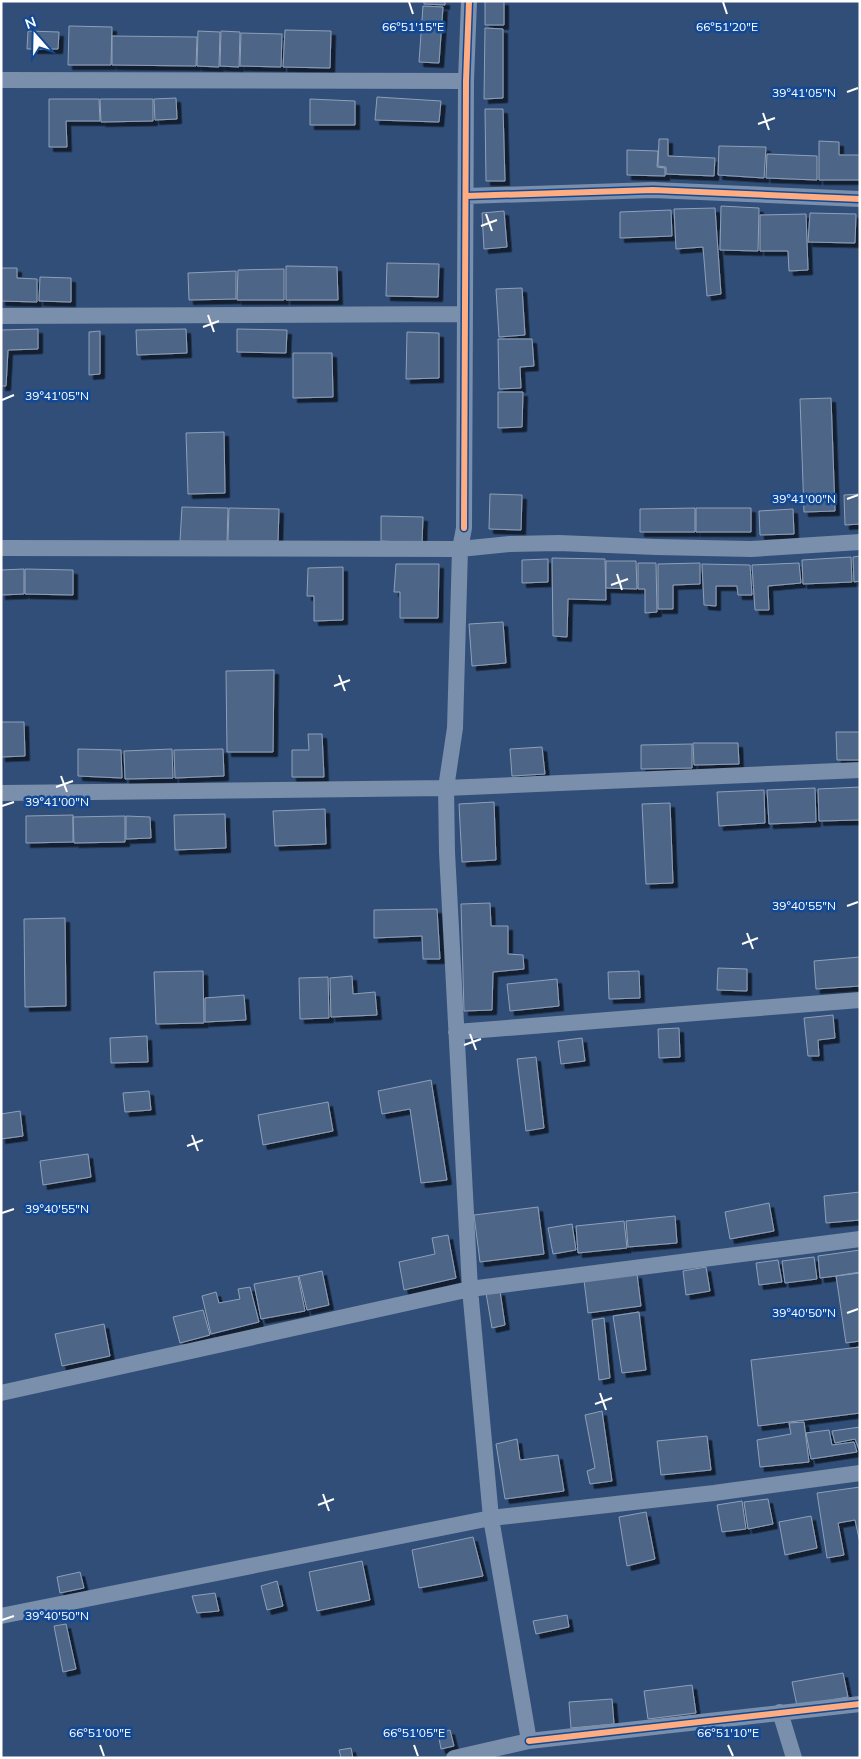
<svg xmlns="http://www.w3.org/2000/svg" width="861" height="1759" font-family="Mulish,sans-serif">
<defs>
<filter id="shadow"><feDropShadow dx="4.5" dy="4.5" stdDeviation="0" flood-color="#0009"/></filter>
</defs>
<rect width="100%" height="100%" fill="#304e78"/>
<path fill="#4d6587" stroke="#8e9fb8" filter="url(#shadow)" d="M424,1h21v4l-21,-1z
M485,1h19v24h-19z
M423,6l20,1 -4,56 -20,-1z
M69,26l43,1 -1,38h-43z
M485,28l18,1v69l-19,1z
M285,30l46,1 -1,37 -47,-1z
M28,31l31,1 -1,17h-31z
M198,31l22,1 -1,35 -22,-1z
M221,31l19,1 -1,35 -19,-1z
M241,33l41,1 -1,33 -41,-1z
M112,36l85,1 -1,29 -84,-1z
M377,97l64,4 -2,21 -64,-2z
M176,98l1,21 -22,1 -1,-21z
M49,99h50l1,22h-34l1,26h-18z
M100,99h53v22l-52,1z
M310,99l45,2v24h-45z
M485,109h18l2,72h-19z
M659,139h9v17l47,2 -1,18 -48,-2v-7l-8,-1z
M819,141l20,1v13h21v25h-41z
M719,146l47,1 -2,31 -46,-3z
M627,150l31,1 -1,16 8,1v8l-38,-1z
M767,154l50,2v24l-51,-2z
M721,206l38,2 -1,43 -38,-1z
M715,208l6,86 -14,2 -4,-49 -27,2 -2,-40z
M671,210l1,26 -52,2v-26z
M504,211l3,36 -23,2 -2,-36z
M810,213l46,1 -1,29 -47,-1z
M806,214l2,56 -19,1 -1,-20h-28v-36z
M387,263l52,1 -1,33 -52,-1z
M286,266l51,1 1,33h-52z
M1,268h16v10l20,1v23l-36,-1z
M284,269v31h-47l1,-30z
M236,271v28l-47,1 -1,-27z
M40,277l31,1v24l-32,-1z
M522,288l3,47 -26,2 -3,-48z
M38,329v20l-30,1 -2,36h-5v-56z
M186,329l1,24 -50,2 -1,-25z
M237,329l50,1 -1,23 -49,-1z
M100,331v43l-11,1v-43z
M407,332l32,1v45l-33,1z
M498,339h34l2,27 -14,1 1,21 -22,1z
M293,353h39l1,44 -40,1z
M498,392h25l-1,35 -24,1z
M831,398l4,113 -31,1 -4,-113z
M224,432l1,61 -37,1 -2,-61z
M490,494l32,1 -1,35 -32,-1z
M860,494v30l-15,1 -1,-30z
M182,507l46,1 -1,34 -47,-1z
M229,508l50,1 -1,32h-50z
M695,508v24h-55v-23z
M696,508h55v24h-55z
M793,509l1,25 -34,1 -1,-24z
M381,516l42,1 -1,26 -41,-2z
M860,556v25l-6,1 -1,-25z
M851,557l1,25 -49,2 -1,-24z
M552,558l53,1 1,41 -38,-1 -1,38 -14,-1z
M548,559v23l-26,1v-23z
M606,561h30l1,28 -31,-1z
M638,563h18l1,49 -12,1v-24h-7z
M700,563v21l-27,1v24h-15v-45z
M799,563l2,20 -33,3 1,24h-14l-3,-45z
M396,564h43l-1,54h-38v-26h-6z
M702,564l48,1 2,30h-14l-1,-9h-21v20l-12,-1z
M343,567v53l-29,1v-25h-7l1,-28z
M24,569v25l-23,1v-25z
M25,569l48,1v25l-48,-1z
M503,622l3,41 -34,3 -3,-42z
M274,670l-1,82h-46l-1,-81z
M1,722h23l1,34 -24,1z
M836,732h24v28h-23z
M308,734h14l2,43h-32v-27h17z
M693,743h45l1,21 -45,1z
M692,744v24l-51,1v-24z
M542,747l3,27 -33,2 -2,-27z
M78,749l43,1 1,28 -44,-2z
M172,749l1,29 -48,1 -1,-28z
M223,749l1,27 -49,2 -1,-28z
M860,787v33l-41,1 -1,-32z
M815,788l1,34 -47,2 -2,-34z
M764,790l1,33 -46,3 -2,-34z
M494,802l2,58 -34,2 -3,-58z
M670,803l3,80 -27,1 -4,-80z
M325,809l1,35 -51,2 -2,-35z
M225,814l1,34 -51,2 -1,-35z
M73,815v27l-47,1v-27z
M125,816v26l-51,1 -1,-26z
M126,816l24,1 1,21 -25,1z
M490,903l1,23h17v28l15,1 1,14 -31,3 -1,38 -28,1 -3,-107z
M437,909l3,50h-17l-1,-23 -48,2v-28z
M65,918l1,88 -41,1 -1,-88z
M860,957v29l-44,3 -2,-28z
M718,968l29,1v22l-30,-1z
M203,971l1,52 -48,1 -2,-52z
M639,971l1,27 -31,1 -1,-27z
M352,976l1,18 22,-2 2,23 -46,2 -1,-39z
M328,977l1,41 -29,1 -1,-41z
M557,979l2,27 -49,5 -3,-27z
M244,995l2,25 -41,2v-24z
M833,1015l2,23 -17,2 1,16h-11l-4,-38z
M679,1028l1,29 -21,1 -1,-29z
M147,1036l1,26 -37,1 -1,-25z
M582,1038l3,23 -24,3 -3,-23z
M536,1057l8,71 -18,3 -9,-72z
M431,1080l16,100 -26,3 -11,-74 -28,5 -4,-23z
M149,1091l2,19 -26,2 -2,-19z
M328,1102l5,29 -70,14 -5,-30z
M20,1111l3,25 -22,3v-25z
M88,1154l3,23 -48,8 -3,-24z
M860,1192v28l-34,3 -2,-27z
M769,1203l5,28 -44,8 -5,-27z
M538,1207l6,47 -64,8 -6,-47z
M675,1216l2,27 -49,4 -2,-26z
M624,1221l3,27 -49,5 -2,-27z
M572,1224l4,26 -23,4 -5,-26z
M448,1235l8,43 -52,12 -5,-28 36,-8 -3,-16z
M860,1250v23l-40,5 -2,-22z
M814,1257l3,22 -32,4 -3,-22z
M778,1260l4,22 -23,3 -3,-22z
M706,1267l4,24 -24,4 -3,-24z
M322,1271l7,34 -22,5 -8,-34z
M860,1272v69l-14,2 -10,-67z
M637,1274l4,32 -53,7 -4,-33z
M298,1276l7,35 -44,8 -7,-35z
M250,1287l9,35 -48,12 -9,-38 14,-4 3,11 21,-4 -2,-10z
M500,1291l5,34 -13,3 -6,-35z
M203,1310l7,25 -30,8 -7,-26z
M639,1312l7,58 -24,3 -9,-57z
M604,1318l6,60 -11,2 -7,-60z
M104,1324l6,32 -48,10 -7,-32z
M860,1347v66l-102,13 -7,-66z
M602,1411l10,70 -22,3 -3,-13 8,-3 -10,-53z
M804,1422l5,40 -49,5 -3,-27 34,-6 -2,-11z
M860,1427v25l-5,-13 -20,4 -3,-12z
M829,1430l3,15 22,-3 3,10 -46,7 -5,-26z
M707,1436l4,34 -50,5 -4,-34z
M517,1439l3,21 38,-5 6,36 -59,8 -9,-55z
M860,1487v56l-5,-23 -17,3 6,32 -17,3 -10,-65z
M768,1499l5,25 -25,5 -4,-27z
M742,1501l4,28 -24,3 -5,-27z
M646,1512l9,47 -28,7 -8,-49z
M811,1516l6,32 -32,7 -6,-33z
M473,1537l10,39 -64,12 -7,-38z
M362,1561l8,39 -53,11 -8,-39z
M80,1572l4,16 -24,5 -3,-16z
M277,1581l6,25 -16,4 -6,-24z
M215,1593l4,18 -22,2 -5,-17z
M567,1615l2,12 -33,7 -3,-13z
M66,1624l10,45 -13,3 -9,-46z
M843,1673l5,24 -51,9 -5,-24z
M692,1685l4,28 -48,6 -4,-28z
M612,1699l2,25 -43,4 -2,-26z
M450,1730l4,16 -13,3 -3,-16z
M351,1748l2,10h-12l-2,-8z"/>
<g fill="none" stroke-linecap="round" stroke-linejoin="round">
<path stroke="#798fab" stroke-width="16" d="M469,1l-3,80 -2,447 -4,21 -5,179 -9,60 1,64 23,437 21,229 38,223
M1,80l465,1
M466,196l187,-6 207,9
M1,316l464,-2
M1,548l459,1 50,-5 49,-1 97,4 95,2 109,-7
M1,793l445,-5 414,-18
M456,1032l404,-32
M1,1393l469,-104 390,-50
M1,1616l490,-98 223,-25 146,-20
M780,1712l14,46
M454,1758l75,-17 331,-37"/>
<defs>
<path id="cycleway" d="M466,196l187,-6 207,9
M464,528l2,-447 3,-80
M529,1741l331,-37"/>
</defs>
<use href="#cycleway" stroke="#124996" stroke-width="9"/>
<use href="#cycleway" stroke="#ffac80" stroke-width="6"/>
</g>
<path fill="none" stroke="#fff" stroke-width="2" d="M409,2l4,12M723,2l4,12M847,92l11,-4M763,113l6,17M758,124l17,-6M486,214l6,17M481,226l16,-6M208,315l6,17M203,327l16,-6M2,400l12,-5M847,499l11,-4M617,574l5,16M611,585l17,-6M339,675l6,16M334,686l16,-6M61,776l6,16M56,787l17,-6M2,806l12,-4M847,906l11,-4M747,933l6,16M742,944l16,-6M470,1034l6,16M464,1045l17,-6M192,1135l6,16M187,1146l16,-6M2,1213l12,-4M847,1313l11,-4M600,1393l6,17M595,1404l17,-6M323,1494l6,17M318,1505l16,-6M2,1620l12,-4M100,1745l4,11M414,1745l4,11M728,1745l5,11"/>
<g font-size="12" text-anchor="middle" fill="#fff" stroke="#124996" stroke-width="5" stroke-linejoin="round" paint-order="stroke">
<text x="413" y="31">66°51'15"E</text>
<text x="727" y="31">66°51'20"E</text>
<text x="804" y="97">39°41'05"N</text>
<text x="57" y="400">39°41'05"N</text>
<text x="804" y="503">39°41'00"N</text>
<text x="57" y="806">39°41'00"N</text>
<text x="804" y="910">39°40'55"N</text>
<text x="57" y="1213">39°40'55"N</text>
<text x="804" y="1317">39°40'50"N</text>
<text x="57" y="1620">39°40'50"N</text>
<text x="100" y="1737">66°51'00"E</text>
<text x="414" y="1737">66°51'05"E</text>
<text x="728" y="1737">66°51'10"E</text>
</g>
<rect width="861" height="1759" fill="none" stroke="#ffffff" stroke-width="5"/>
<g transform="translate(35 35) rotate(340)" stroke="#124996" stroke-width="4" paint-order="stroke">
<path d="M0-4L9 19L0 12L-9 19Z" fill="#ffffff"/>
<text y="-8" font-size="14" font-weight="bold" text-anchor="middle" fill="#ffffff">N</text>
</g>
</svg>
